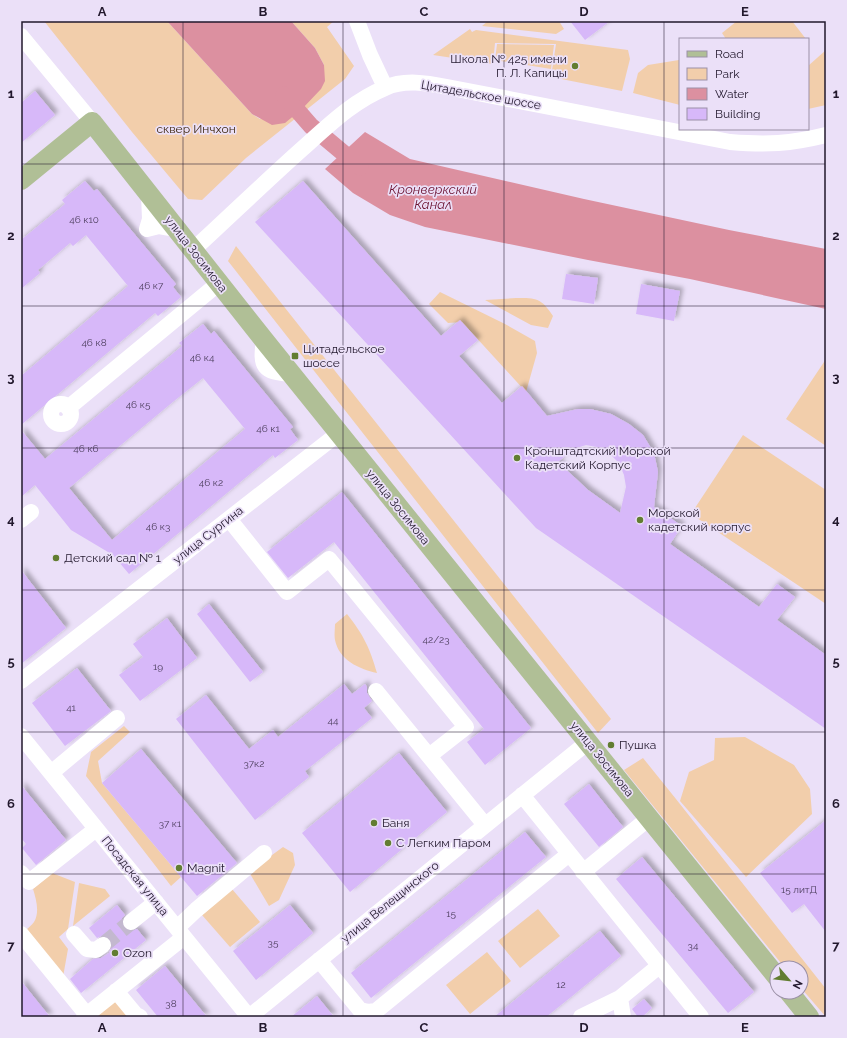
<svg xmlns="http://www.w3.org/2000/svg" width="847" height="1038" font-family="Raleway,sans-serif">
<defs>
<filter id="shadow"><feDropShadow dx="3.5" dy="-3.5" stdDeviation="2" flood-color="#0004"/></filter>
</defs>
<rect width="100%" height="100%" fill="#ebe0f8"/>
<path fill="#f2ceab" d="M44,21h123l85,93 8,5 64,-54 -9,-17 -24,-27h43l-7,6 27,39 -9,13 -99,79 -44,42 -14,-1 -56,-67z
M488,21h71l5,8 -8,5 -74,-8z
M737,21h55l14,18h-80l-4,-6z
M470,29l2,3 4,-2 152,20 2,9 -8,32 -71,-14 5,-33 -61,-1 -2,21 -60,-9z
M497,44l57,1 -3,24 -56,-9z
M826,50v55l-18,4v-43z
M679,60l1,45 -47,-12 5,-20 10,-8z
M236,246l375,473 -13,14 -370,-472z
M440,292l65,32 30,17 2,12 -11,39 -64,-70 -14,1 -19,-19z
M516,298c21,0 25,0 37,18l-5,12 -17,-3 -46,-25z
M826,359v87l-40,-27z
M743,435l83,55v114l-135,-90z
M347,614c16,20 23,34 30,59 -18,-4 -38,-13 -42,-33 -1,-5 0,-11 0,-16z
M124,726l6,6 -32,29 4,22 79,94 -10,9 -85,-110 5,-24z
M745,737l49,28 16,24 2,25 -66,63 -66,-76 9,-29 25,-12 1,-22z
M643,758l33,41 150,190v28l-25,-29v-20h-16l-161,-198z
M283,847l10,6 2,12 -16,35 -10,6 -20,-34z
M52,873l23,9 -7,47 -9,8 9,12 -5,28 -38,-46c3,-3 7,-6 9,-9 6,-10 2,-23 -1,-33z
M79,883l26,6 5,7 -37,30z
M232,889l28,33 -30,25 -28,-32z
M538,909l22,27 -40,32 -22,-27z
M487,952l24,29 -41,33 -24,-29z
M116,998l13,16 -4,3h-33z"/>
<path fill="#dc90a0" d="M167,21h124l24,27 9,17 1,16 -4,8 -19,20 -17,14 -13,2 -20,-11z
M365,132l45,27 174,40 145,31 97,19v60l-136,-30 -102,-19 -163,-33 -35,-12 -37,-22 -28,-24z"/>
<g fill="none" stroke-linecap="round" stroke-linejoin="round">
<path stroke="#dc90a0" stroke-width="17" d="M284,95l27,31 49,41"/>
</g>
<path fill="#d7b8f9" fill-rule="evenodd" filter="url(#shadow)" d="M570,21h40l-25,19z
M35,91l20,24 -34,28v-40z
M85,181l9,10 3,-2 79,95 -3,3 8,10 -23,19 -3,-3 -134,112v-49l107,-90 -42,-51 -13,11 -3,-3 -32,27 2,3 -19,16v-49l44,-36 -3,-4z
M303,181l138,155 19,-16 18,20 -19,16 43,47 20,-17 25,30 31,-7h12l21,5 18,10 14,11 11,18 4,19 -4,35 28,19 -12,18 89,63 18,-23 18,13 -18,23 49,35v74l-290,-201 -281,-306zM586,445l11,2 12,6 10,10 5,12 2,12 -6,26 -32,-23 -30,-28 15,-13z
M566,274l32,4 -4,26 -32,-5z
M641,284l39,7 -6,30 -38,-7z
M203,324l8,10 3,-3 79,96 -3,2 8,11 -23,18 -2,-3 -144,119 -16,-19 -42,-25 -36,-45 -14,12v-67l24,29 137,-113 -3,-3zM203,378l42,51 -133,111 -43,-52 105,-87z
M342,492l189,236 -46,37 -18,-23 17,-13 -150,-187 -46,36 -21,-26z
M21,570l45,58 -45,36z
M209,604l54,68 -13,10 -53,-68z
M167,618l30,40 -57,43 -21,-26 24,-18 -10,-13z
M77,668l34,43 -46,35 -33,-43z
M344,684l8,10 13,-10 2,3v6l5,8 -8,7 8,10 -67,53 4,6 -54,43 -79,-101 30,-24 43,54 24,-19 5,7z
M141,749l96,114 -40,33 -95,-113z
M399,753l48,59 -97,80 -48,-59z
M589,784l34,43 -24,20 -35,-43z
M21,785l45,55 -30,25 -14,-17 4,-4 -5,-6z
M826,820v112l-22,-28 -12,9 -32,-40z
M525,832l21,25 -175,141 -20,-25z
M642,857l112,135 -26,21 -112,-134z
M117,905l8,10 -3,3v5l2,5 3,3h5l5,-2 9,11 -65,53 -11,-14 23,-20 8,-1 8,-5 2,-4 1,-5 -1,-4 -4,-3 -5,-1 -5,2 -8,-10z
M290,905l23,28 -57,47 -23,-29z
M600,931l21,25 -50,41 -25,20h-52z
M165,966l42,51h-49l-22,-27z
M21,981l29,36h-29z
M317,996l17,21h-43z
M644,999l8,9 -10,9h-4l-6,-8z"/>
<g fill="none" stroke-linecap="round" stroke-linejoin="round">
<path stroke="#c3b8cf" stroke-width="16" stroke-dasharray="16 8" stroke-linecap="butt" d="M103,945l28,-23"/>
<path stroke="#fff" stroke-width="16" d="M357,21l13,34 15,32
M21,36l71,86
M149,195l1,24 -3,10 12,-3 17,3
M193,250c36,-33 72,-68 109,-101 26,-23 51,-48 83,-61 19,-9 42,-5 62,-1l283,55c37,3 60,2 96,-7
M264,340c-4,27 -1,32 27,34
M51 414a10 10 0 1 1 20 0a10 10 0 1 1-20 0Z
M68,408l151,-125
M229,519l58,73 42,-33 137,168 -37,29
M21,520l10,-8
M21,681l318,-248
M376,691l109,134
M21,736l228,281
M51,773l66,-55
M522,795l179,222
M583,872l66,-54
M21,873l8,9 67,-53
M131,922l25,-20
M177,928l19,-18 68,-57
M21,934l66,81
M74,934l13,15 9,1 7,-5
M319,960l41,50 8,2 8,-1 193,-157
M116,991l20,24 4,2
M620,998l3,19
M84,1017l100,-80
M249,1017l339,-275
M581,1017l39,-19 39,-32"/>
<path stroke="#b0bf96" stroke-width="20" d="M21,180l71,-58 172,218 513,637
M789,992l20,25"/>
</g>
<path fill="none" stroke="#22182d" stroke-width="1" stroke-opacity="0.55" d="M183,21v996M343,21v996M504,21v996M664,21v996M21,164h805M21,306h805M21,448h805M21,590h805M21,732h805M21,874h805"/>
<g fill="#627d31" stroke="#ebe0f8" stroke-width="1.5">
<circle cx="575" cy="66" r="4"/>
<rect x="291" y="352" width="8" height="8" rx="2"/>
<circle cx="517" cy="458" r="4"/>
<circle cx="640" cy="520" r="4"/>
<circle cx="56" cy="558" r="4"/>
<circle cx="611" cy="745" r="4"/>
<circle cx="374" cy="823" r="4"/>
<circle cx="388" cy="843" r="4"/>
<circle cx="179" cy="868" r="4"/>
<circle cx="115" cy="953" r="4"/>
</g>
<g text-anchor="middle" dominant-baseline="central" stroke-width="3.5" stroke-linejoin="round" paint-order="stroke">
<g font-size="10" fill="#4f4060">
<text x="84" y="219">46 к10</text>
<text x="151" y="285">46 к7</text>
<text x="94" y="342">46 к8</text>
<text x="202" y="357">46 к4</text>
<text x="138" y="404">46 к5</text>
<text x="268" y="428">46 к1</text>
<text x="86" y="448">46 к6</text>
<text x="211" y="482">46 к2</text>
<text x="158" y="526">46 к3</text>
<text x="436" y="639">42/23</text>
<text x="158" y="666">19</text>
<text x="71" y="707">41</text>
<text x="333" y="720">44</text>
<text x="254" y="763">37к2</text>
<text x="170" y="823">37 к1</text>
<text x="799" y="889">15 литД</text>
<text x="451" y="913">15</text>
<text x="273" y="942">35</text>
<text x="693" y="945">34</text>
<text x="561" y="984">12</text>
<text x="171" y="1003">38</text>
</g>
<g font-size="12" fill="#22182d" stroke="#ebe0f8" text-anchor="start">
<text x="567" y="59" text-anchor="end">Школа № 425 имени<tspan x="567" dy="14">П. Л. Капицы</tspan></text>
<text x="303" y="349">Цитадельское<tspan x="303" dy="14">шоссе</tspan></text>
<text x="525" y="451">Кронштадтский Морской<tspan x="525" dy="14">Кадетский Корпус</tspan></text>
<text x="648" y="513">Морской<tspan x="648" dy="14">кадетский корпус</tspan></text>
<text x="64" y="558">Детский сад № 1</text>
<text x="619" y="745">Пушка</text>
<text x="382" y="823">Баня</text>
<text x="396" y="843">С Легким Паром</text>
<text x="187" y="868">Magnit</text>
<text x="123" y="953">Ozon</text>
</g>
<g font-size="12" fill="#22182d" stroke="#ebe0f8">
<text transform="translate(481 95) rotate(10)">Цитадельское шоссе</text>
<text transform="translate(196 254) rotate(52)">улица Зосимова</text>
<text transform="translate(398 507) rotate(51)">улица Зосимова</text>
<text transform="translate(208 535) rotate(-38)">улица Сургина</text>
<text transform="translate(602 759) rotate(51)">улица Зосимова</text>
<text transform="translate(135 876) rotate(51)">Посадская улица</text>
<text transform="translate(390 902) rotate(-39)">улица Велещинского</text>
</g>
<g font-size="12" fill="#3c260d" stroke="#ebe0f8">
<text x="196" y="129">сквер Инчхон</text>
</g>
<g font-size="13" font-style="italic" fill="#6b1130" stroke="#ebe0f8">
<text x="433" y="189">Кронверкский<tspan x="433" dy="15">Канал</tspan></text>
</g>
</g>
<rect width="847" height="1038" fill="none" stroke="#ebe0f8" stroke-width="44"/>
<rect x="679" y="38" width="130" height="92" fill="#ebe0f8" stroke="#9b90a7"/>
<rect x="687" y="51" width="20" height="6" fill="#b0bf96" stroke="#9b90a7"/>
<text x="715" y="58" font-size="12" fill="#22182d">Road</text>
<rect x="687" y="68" width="20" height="12" fill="#f2ceab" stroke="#9b90a7"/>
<text x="715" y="78" font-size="12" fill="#22182d">Park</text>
<rect x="687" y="88" width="20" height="12" fill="#dc90a0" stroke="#9b90a7"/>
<text x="715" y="98" font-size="12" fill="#22182d">Water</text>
<rect x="687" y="108" width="20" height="12" fill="#d7b8f9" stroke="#9b90a7"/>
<text x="715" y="118" font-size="12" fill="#22182d">Building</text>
<g transform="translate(789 980) rotate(118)"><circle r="19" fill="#ebe0f8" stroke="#9b90a7"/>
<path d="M0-3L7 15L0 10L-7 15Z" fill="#627d31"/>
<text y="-6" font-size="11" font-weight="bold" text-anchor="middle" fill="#22182d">N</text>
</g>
<rect x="22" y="22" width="803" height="994" fill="none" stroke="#22182d" stroke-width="1.5"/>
<g font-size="13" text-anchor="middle" font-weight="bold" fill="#22182d">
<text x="102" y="16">A</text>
<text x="263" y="16">B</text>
<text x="424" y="16">C</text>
<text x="584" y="16">D</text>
<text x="745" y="16">E</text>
<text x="11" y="98">1</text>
<text x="836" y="98">1</text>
<text x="11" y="240">2</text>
<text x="836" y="240">2</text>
<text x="11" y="382">3</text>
<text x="836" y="382">3</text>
<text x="11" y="524">4</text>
<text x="836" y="524">4</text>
<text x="11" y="666">5</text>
<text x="836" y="666">5</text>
<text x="11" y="808">6</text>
<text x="836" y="808">6</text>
<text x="11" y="950">7</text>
<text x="836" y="950">7</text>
<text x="102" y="1032">A</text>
<text x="263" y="1032">B</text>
<text x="424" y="1032">C</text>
<text x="584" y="1032">D</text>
<text x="745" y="1032">E</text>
</g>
</svg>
